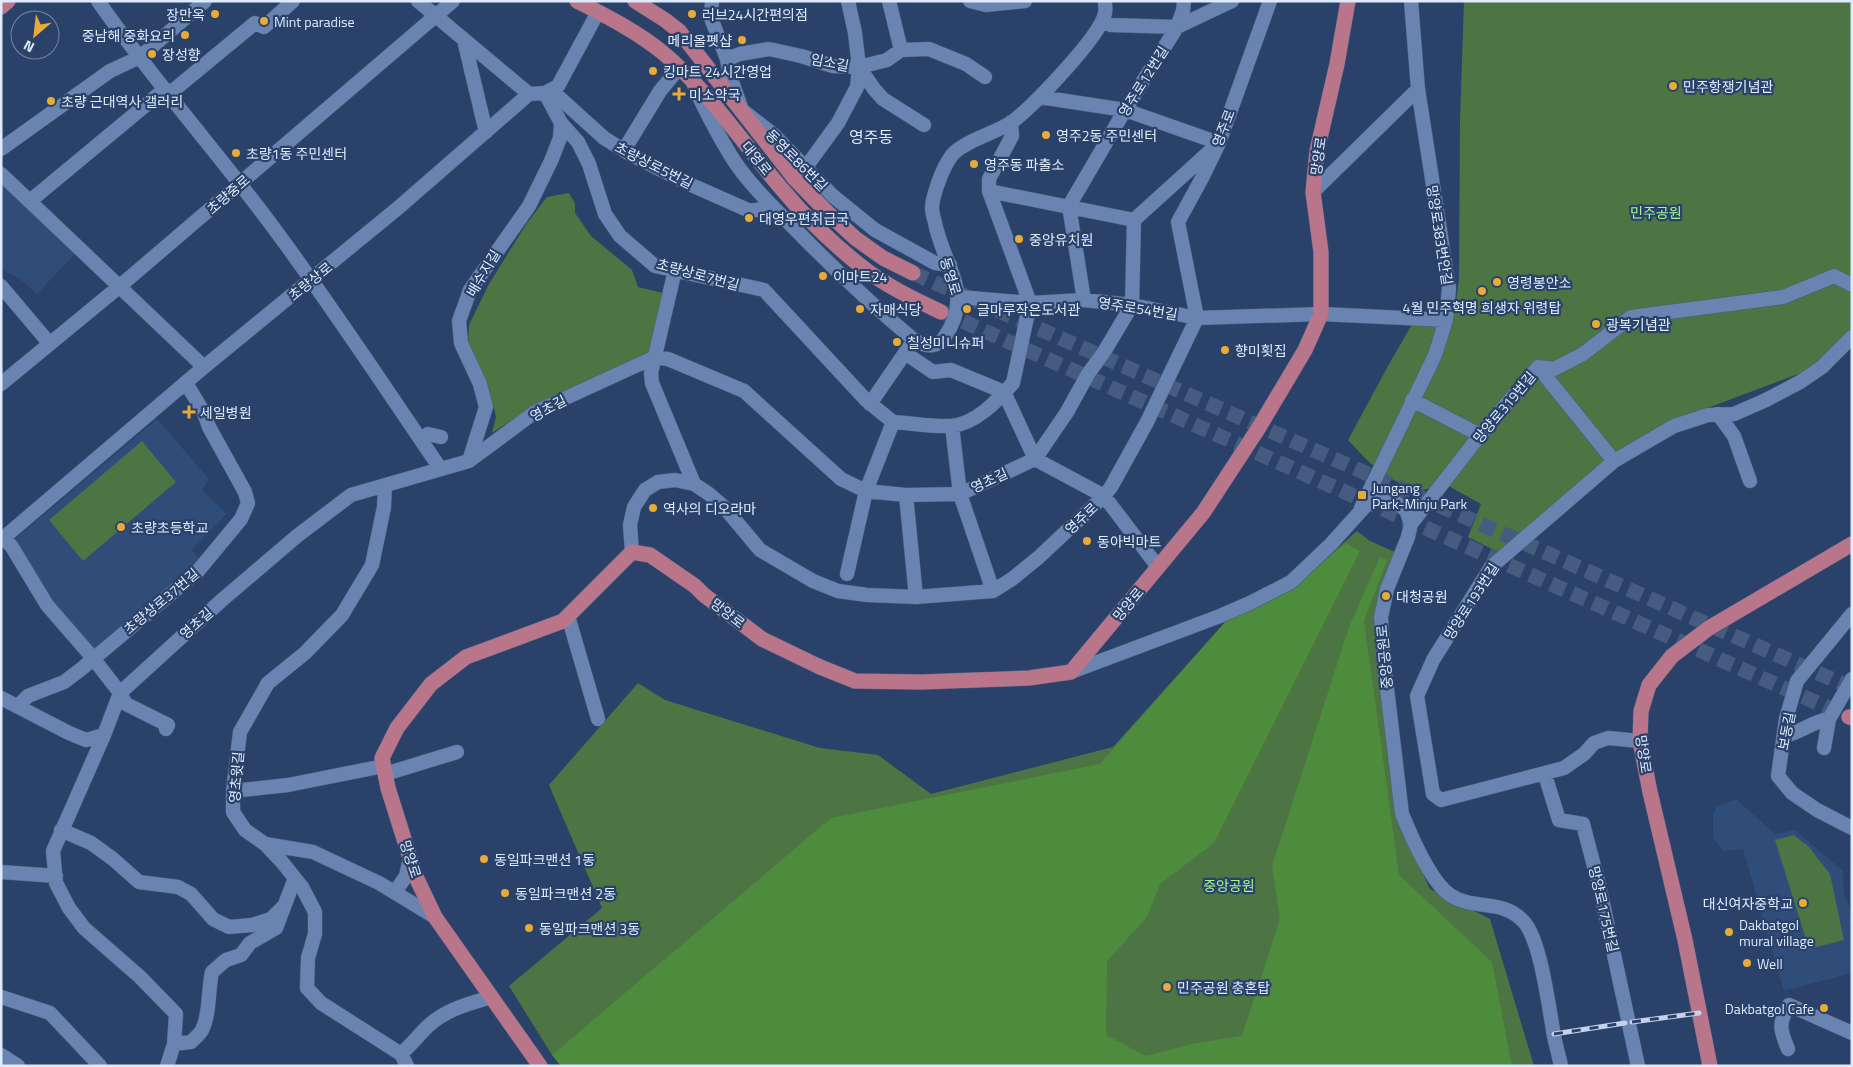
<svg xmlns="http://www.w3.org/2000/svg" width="1853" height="1067" font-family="'Titillium Web','Noto Sans KR',sans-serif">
<rect width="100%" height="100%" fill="#2a4269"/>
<path fill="#304c79" d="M1,181l76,71 -40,42 -17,-15 -19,-10z
M157,419l52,60 -7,11 25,24 -36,36 12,11 -109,92 -49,-58 -31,-55z
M1736,799l39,35 20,-4 48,41 1,24 8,17v61l-68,18 -41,-142 -20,2 -10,-13v-24l4,-8z"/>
<path fill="#4d7543" d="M1464,1h388v338l-13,5 -33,27 -133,50 -66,38 -109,93 -30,-15 13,-33 -34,-19 -31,6 -32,-16 -18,-16 -18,-19 40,-74 26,-45h39l6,-41 1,-159z
M569,193l6,10v10l16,23 41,34 6,17 25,6 -8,60 -45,17 -83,40 -35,23 4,-16 -7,-28 -21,-42 1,-22 20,-41 38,-61 20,-26z
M142,441l34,41 -93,79 -34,-41z
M1357,531l13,10 27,12 -13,35 13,229 33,72 60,30 44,147h-973l-9,-11 -43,-69 93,-78 -53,-123 89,-102 27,17 155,48 58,7 53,39 182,-47 114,-127 67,-33z
M1794,835l15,12 21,27 14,66 -35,9 -34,-109z"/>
<path fill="#4d8b3d" d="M1346,543l14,8 -146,292 -54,41 -13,33 -40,44 -1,74 40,21 50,-13 46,-7 38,-117 -8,-53 77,-239 31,-70 7,3 -23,61 35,254 93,87 20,104h-951l-9,-11 279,-237 269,-54 127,-144 67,-33z"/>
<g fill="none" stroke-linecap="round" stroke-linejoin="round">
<path stroke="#455b7f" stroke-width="15" stroke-dasharray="15 8" stroke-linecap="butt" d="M913,273l939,415
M942,312l907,405"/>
<defs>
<path id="minor" d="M98,1c53,76 114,145 169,218 61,81 116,166 173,249
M418,1l111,93
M712,1l-1,17 16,41 3,17 12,34 32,25 59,61 42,34 60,33 15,2
M889,1l12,49
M970,1l16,4 39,-4
M1102,22l9,3 66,2 55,-26
M464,40l22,92
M727,59l13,-5 29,-5 32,7 32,10 26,1 28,-7 14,-10 28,-1 37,15 19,13
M859,67l15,22 9,10 41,26
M694,85c10,24 23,48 37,71 16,26 41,50 63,72 39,40 77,76 120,112 10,6 22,9 30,-2 31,-44 0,-71 -9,-115 -1,-5 -3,-10 -3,-15 0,-6 3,-16 5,-22 3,-9 9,-23 15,-31 12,-14 44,-22 60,-33 20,-15 89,-86 93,-109 1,-4 0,-8 0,-12
M551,90l53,48 24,15 61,31 61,27 12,-2 8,-5
M545,93l16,30 17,19 11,22 16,50 15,22 35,30 109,24 102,110 27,22
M169,94l86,-71 9,4 29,-26
M1,149l109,-78 30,-14 65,-56
M624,150l36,-59 19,-23
M806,167l32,-44 19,-36 2,-20 -4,-34 -7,-32
M1,174l203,193
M989,191l145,29
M1313,192l105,-103
M30,201l135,-112
M675,270l-24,103 1,10 42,101
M1,286l49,58
M959,297l71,6 54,-3 48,5 65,13 124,-4 125,6
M1084,300l-15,-94 56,-96 52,-83 6,-16 1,-10
M905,353l28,19 18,-2 53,22 31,67 69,37 54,71
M1538,367l76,94
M1,384l119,-98 333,-285
M1412,400l68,35
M870,404l39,-57
M1718,414l16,22 16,45
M893,422c19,1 39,5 58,4 25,-2 47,-26 62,-43l17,-80 -41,-112v-12l23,-43 -1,-14
M952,426l8,68 33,97
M428,434l13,3
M469,461l17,-54 -6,-23 -19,-41 -2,-22 11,-31 59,-84 22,-45 9,-23 1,-15
M385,485l-1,22 -12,58 -30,50 -37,38 -37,30 -28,49 -7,59v21l12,18 20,14 17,18 20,25 13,25v22l-7,24 -1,30 14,15 80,51 6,12
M906,495l10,102
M1361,508l74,-153 11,-35 3,-32 -31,-199 -7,-88
M1411,524l69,-89 58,-68 16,2 29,-15 48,-37 152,-20 51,-21 18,9
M4,538l8,9 35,58 46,53 27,35 6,11 42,21 -2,4
M1,540l203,-173 194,-159 131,-114 16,-1 13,-7 40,-74
M632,552l-2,-27 4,-18 11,-17 13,-8 17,-2 19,4 15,10 15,13 36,43 53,31 25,10 29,4 49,2 77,-6 19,-12 27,-22 65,-61 7,-9 36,-65 50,-104 -19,-96 24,-44 17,-35 51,-142
M847,574l19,-83 27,-69
M1852,614l-55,67 -11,38 -8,57 14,17 25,17 35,18
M568,616l30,103
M1071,672l149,-56 30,-13 41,-21 40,-38 36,-40 12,-5 16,3 11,8 5,14 -3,13 -21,52 -6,28 4,55 17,142c9,22 29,68 48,81 24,16 53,3 74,27 17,19 25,87 30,114 2,10 5,20 7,30
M1,698l68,35 17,7 18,-5
M19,705l9,-9 36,-14 16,-12 118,-99 43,-52 7,-16 -3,-11 -36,-65 -5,-14 -18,-30
M1784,736c16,-3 29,-15 45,-17
M1640,741l-32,-3 -14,5 -10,11 -20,14 -123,32 -8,-6 -16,-98 16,-36 58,-93 123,-106 60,-35 34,-11 26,-1 32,-14 34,-18 22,-15 30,-30
M1824,748l5,-29 23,-40
M385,774l72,-22
M1545,775l14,45 24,4 16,61 39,181
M233,791l55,-6 96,-19
M61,830l30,13 22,16 26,23 39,5 13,7 22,25 16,8 23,-2 19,-6 12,-12
M265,844l48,8 66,31 56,34
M1,872l55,4
M395,892l11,-16 4,-18
M1,997l49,16 50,53
M174,1044l17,-2c4,-4 9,-8 11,-12 8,-15 6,-41 10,-58l14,-12 15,-5 9,-12 26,-15 19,-50
M1788,1049c-8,-19 -10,-26 1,-44l63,28
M401,1054c10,-9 18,-19 27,-28 17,-16 42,-23 64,-29
M1,1055l17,11
M167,1066l7,-22 2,-30 -36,-37 -56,-49 -15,-20 -13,-25 -3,-32 51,-116 16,-42 102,-93 75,-64 54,-41 118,-34 66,-49 120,-55 13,2 76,32 97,88 25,12 40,4 54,-1 75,-35 32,-47 21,-38 16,-22 28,-47 2,-85 85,-77 -94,-33 -85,-13"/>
<path id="major" d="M577,1c29,15 59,30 85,51 46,38 80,90 119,136 24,29 52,56 81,79 24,19 52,32 79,45
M635,1l30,19 14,11 116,148 33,34 27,25 28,20 30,15
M1,7l7,-6
M1849,717l3,1
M540,1066l-105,-149 -19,-40 -28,-89 -6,-30 15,-30 34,-44 35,-27 97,-36 69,-69 18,3 45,31 9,9 58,44 58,28 35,14 66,1 108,-4 42,-6 132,-159 55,-84 47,-79 16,-36v-62l-8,-60 4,-41 20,-87 11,-63
M1710,1066l-25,-126 -35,-148 -10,-51 1,-30 8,-26 23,-29 37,-28 143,-84"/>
</defs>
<use href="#minor" stroke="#4a5e7e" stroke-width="15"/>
<use href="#major" stroke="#4a5e7e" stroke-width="16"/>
<use href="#minor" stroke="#6984b0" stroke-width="14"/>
<use href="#major" stroke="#b9768b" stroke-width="15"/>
<defs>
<path id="rail" d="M1632,1022l67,-9
M1554,1034l71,-11"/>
</defs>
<use href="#rail" stroke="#c5d2e9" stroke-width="5"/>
<use href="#rail" stroke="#2a4269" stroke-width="3" stroke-dasharray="9" stroke-linecap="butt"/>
</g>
<g fill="#e8ab37" stroke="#2a4269" stroke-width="2">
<circle cx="215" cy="14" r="5"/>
<circle cx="692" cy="14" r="5"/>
<circle cx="264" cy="21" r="5"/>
<circle cx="185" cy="35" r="5"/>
<circle cx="742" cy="40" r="5"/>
<circle cx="152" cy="54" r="5"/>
<circle cx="653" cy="71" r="5"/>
<circle cx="1673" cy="86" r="5"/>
<path d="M676.5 86.5h5v5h5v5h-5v5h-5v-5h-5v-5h5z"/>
<circle cx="51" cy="101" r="5"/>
<circle cx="1046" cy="135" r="5"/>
<circle cx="236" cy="153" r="5"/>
<circle cx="974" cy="164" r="5"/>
<circle cx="749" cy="218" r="5"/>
<circle cx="1019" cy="239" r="5"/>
<circle cx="823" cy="276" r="5"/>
<circle cx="1497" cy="282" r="5"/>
<circle cx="1482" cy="291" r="5"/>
<circle cx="860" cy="309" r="5"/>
<circle cx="967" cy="309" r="5"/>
<circle cx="1596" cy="324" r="5"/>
<circle cx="897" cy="342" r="5"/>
<circle cx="1225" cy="350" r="5"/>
<path d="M186.5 404.5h5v5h5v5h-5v5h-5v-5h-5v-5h5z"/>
<rect x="1357" y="490" width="10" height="10" rx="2.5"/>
<circle cx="653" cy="508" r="5"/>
<circle cx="121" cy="527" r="5"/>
<circle cx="1087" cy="541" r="5"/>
<circle cx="1386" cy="596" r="5"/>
<circle cx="484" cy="859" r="5"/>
<circle cx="505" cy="893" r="5"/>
<circle cx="1803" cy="903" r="5"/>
<circle cx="529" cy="928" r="5"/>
<circle cx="1729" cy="932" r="5"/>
<circle cx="1747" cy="963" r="5"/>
<circle cx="1167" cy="987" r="5"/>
<circle cx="1824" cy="1008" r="5"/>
</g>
<g text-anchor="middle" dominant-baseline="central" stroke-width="4.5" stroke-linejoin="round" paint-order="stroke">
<g font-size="14" fill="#deeafe" stroke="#2a4269" text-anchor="start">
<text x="205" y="14" text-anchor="end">장만옥</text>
<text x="702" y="14">러브24시간편의점</text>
<text x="274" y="21">Mint paradise</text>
<text x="175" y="35" text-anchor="end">중남해 중화요리</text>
<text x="732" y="40" text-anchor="end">메리올펫샵</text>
<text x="162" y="54">장성향</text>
<text x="663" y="71">킹마트 24시간영업</text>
<text x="1683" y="86">민주항쟁기념관</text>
<text x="689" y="94">미소약국</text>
<text x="61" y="101">초량 근대역사 갤러리</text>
<text x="1056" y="135">영주2동 주민센터</text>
<text x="246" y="153">초량1동 주민센터</text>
<text x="984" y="164">영주동 파출소</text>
<text x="759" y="218">대영우편취급국</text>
<text x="1029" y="239">중앙유치원</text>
<text x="833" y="276">이마트24</text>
<text x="1507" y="282">영령봉안소</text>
<text x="1482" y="307" text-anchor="middle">4월 민주혁명 희생자 위령탑</text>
<text x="870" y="309">자매식당</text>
<text x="977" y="309">글마루작은도서관</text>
<text x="1606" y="324">광복기념관</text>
<text x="907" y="342">칠성미니슈퍼</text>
<text x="1235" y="350">향미횟집</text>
<text x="200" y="412">세일병원</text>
<text x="1372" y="487">Jungang<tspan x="1372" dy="16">Park-Minju Park</tspan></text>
<text x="663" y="508">역사의 디오라마</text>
<text x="131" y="527">초량초등학교</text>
<text x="1097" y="541">동아빅마트</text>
<text x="1396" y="596">대청공원</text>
<text x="494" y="859">동일파크맨션 1동</text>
<text x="515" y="893">동일파크맨션 2동</text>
<text x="1793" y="903" text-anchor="end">대신여자중학교</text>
<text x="1739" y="924">Dakbatgol<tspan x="1739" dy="16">mural village</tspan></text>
<text x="539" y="928">동일파크맨션 3동</text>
<text x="1757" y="963">Well</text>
<text x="1177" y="987">민주공원 충혼탑</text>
<text x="1814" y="1008" text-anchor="end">Dakbatgol Cafe</text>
</g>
<g font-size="14" fill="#deeafe" stroke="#2a4269">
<text transform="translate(830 62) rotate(11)">임소길</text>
<text transform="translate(1143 81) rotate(-58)">영주로12번길</text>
<text transform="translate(1223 128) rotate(-69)">영주로</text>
<text transform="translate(1318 156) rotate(-82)">망양로</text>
<text transform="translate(757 158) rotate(51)">대영로</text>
<text transform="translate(797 160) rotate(45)">동영로86번길</text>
<text transform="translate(654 165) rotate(27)">초량상로5번길</text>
<text transform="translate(228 194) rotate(-41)">초량중로</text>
<text transform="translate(1440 235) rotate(81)">망양로383번안길</text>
<text transform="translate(483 273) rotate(-59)">배수지길</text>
<text transform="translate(698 274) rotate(15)">초량상로7번길</text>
<text transform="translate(951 276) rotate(73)">동영로</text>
<text transform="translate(310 281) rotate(-39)">초량상로</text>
<text transform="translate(1138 308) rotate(9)">영주로54번길</text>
<text transform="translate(1504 407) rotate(-50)">망양로319번길</text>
<text transform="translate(548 408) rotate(-28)">영초길</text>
<text transform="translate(989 480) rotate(-25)">영초길</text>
<text transform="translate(1081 518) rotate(-43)">영주로</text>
<text transform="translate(161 601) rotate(-40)">초량상로37번길</text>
<text transform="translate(1471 601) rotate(-57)">망양로193번길</text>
<text transform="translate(1128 604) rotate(-50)">망양로</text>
<text transform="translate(728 613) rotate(38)">망양로</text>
<text transform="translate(196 623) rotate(-42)">영초길</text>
<text transform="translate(1384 657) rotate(-95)">중앙공원로</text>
<text transform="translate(1786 731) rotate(-79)">보동길</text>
<text transform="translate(1644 754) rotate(82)">망양로</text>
<text transform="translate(236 777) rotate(-85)">영초윗길</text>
<text transform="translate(411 859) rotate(72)">망양로</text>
<text transform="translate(1604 909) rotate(77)">망양로175번길</text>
</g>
<g font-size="14" fill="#a3f68f" stroke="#2a4269">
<text x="1656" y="212">민주공원</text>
<text x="1229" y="885">중앙공원</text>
</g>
<g font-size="16" fill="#deeafe" stroke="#2a4269">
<text x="871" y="137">영주동</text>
</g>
</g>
<rect width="1853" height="1067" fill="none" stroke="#deeafe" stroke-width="5"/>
<g transform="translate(35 35) rotate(208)"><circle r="24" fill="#2a4269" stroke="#7285a5"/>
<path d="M0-4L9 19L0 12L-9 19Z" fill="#e8ab37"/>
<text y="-8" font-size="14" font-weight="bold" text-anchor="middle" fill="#deeafe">N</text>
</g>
</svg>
